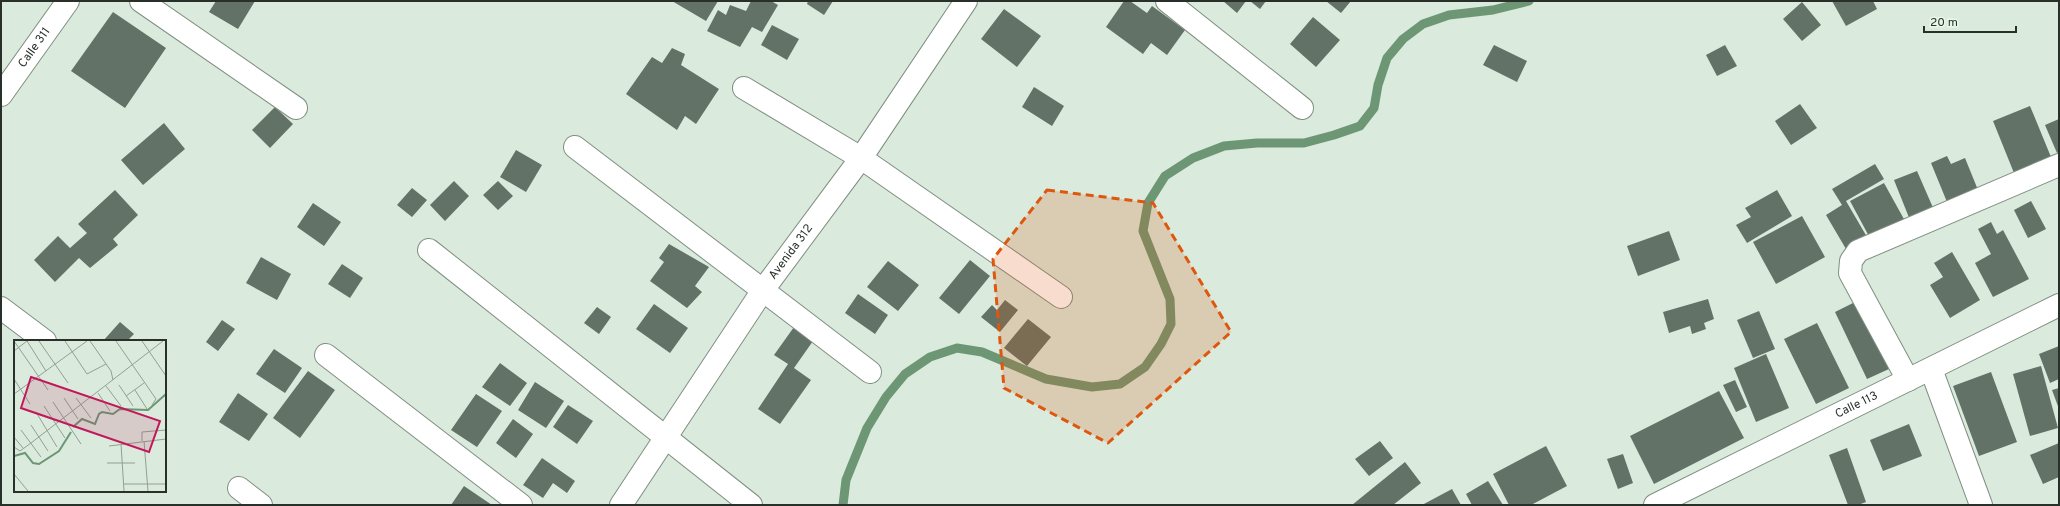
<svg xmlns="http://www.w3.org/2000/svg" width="2060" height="506" font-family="Overpass,sans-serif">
<rect width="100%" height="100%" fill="#daeadc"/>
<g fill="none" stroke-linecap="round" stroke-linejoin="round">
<path stroke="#6c9674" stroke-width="9" d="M843,505l3,-25 21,-52 19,-31 19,-23 25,-17 27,-9 25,4 64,27 46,8 28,-3 25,-17 16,-23 10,-20 -1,-25 -27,-68 5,-28 17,-27 28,-18 31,-12 33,-3h47l30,-8 26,-9 14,-18 4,-23 9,-27 16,-19 20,-15 26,-9 44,-5 36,-9"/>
</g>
<path fill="#637266" d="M216,1h39l-17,28 -29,-17z
M672,1h46l-12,20z
M751,1h20l7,4 -16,27 -10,-5 -12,20 -33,-16 11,-21 8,5 4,-10 16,6z
M808,1h25l-9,14 -17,-11z
M1124,1h6l17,12 5,-7 33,24 -18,25 -16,-12 -8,11 -37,-27z
M1223,1h23l-9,12z
M1250,1h16l-6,8z
M1326,1h25l-10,12z
M1832,1h41l4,8 -31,17z
M1802,2l19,23 -19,16 -19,-22z
M1004,9l37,27 -24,31 -36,-28z
M113,12l53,36 -41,60 -54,-37z
M1313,17l27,23 -24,27 -26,-23z
M772,25l27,14 -12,21 -26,-15z
M1494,45l33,16 -10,21 -34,-17z
M1725,45l12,21 -20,10 -11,-21z
M672,48l13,6 -4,11 38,24 -23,35 -11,-8 -8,14 -51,-36 26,-37 10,6z
M1034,87l30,19 -12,20 -30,-19z
M1800,104l17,24 -26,17 -16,-24z
M2030,106l21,51 -37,16 -21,-52z
M275,107l18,17 -23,24 -18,-18z
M2059,119v33l-2,1 -12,-28z
M164,123l21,26 -42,36 -22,-25z
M516,150l26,15 -16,27 -26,-15z
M1947,156l4,8 14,-6 13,32 -31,12 -16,-39z
M1875,164l9,15 -38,22 21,36 -21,12 -20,-34 16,-10 -10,-16z
M1917,171l17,39 -24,10 -16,-40z
M454,181l15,15 -24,25 -15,-16z
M498,181l15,15 -15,14 -15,-15z
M1884,183l21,38 -34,19 -21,-39z
M412,188l15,12 -15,17 -15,-12z
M115,190l23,25 -25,24 5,6 -28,23 -11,-10 -24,24 -21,-22 24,-24 12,12 17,-15 -9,-9z
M1777,190l15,26 -45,27 -11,-18 15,-8 -6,-9z
M2031,201l15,28 -18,9 -14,-28z
M313,203l28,19 -17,24 -27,-19z
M1802,216l23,41 -49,27 -23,-42z
M1991,222l6,12 6,-4 26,49 -36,18 -18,-34 16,-9 -13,-25z
M1669,231l11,29 -42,16 -11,-30z
M669,244l40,23 -14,19 7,6 -15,16 -37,-27 14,-19 -5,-4z
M1952,252l28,48 -30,18 -20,-33 13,-8 -9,-14z
M261,257l30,17 -14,26 -31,-17z
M970,260l20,16 -31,38 -20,-16z
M888,261l31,24 -21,26 -31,-24z
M342,264l21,14 -13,20 -22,-14z
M858,294l30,21 -13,19 -30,-21z
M1708,299l6,20 -10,4 2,6 -14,5 -2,-8 -21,7 -6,-21z
M1005,300l13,10 -18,22 -19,-15 11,-12 5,5z
M1857,301l32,68 -22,10 -32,-67z
M654,304l34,24 -18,25 -34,-24z
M597,307l14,10 -12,17 -15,-11z
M1759,311l16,38 -22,9 -16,-38z
M1028,319l23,18 -24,29 -23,-18z
M222,320l13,9 -17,22 -12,-9z
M120,322l14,12 -7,7h-24z
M1817,323l32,65 -33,16 -32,-65z
M794,327l19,14 -19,27 17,12 -31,44 -22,-15 30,-45 -14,-9z
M2059,346v33l-9,4 -11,-29z
M274,349l28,19 -17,25 -29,-19z
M1766,354l23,54 -33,14 -22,-54z
M500,363l27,20 -17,23 -28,-19z
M2041,366l17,62 -28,8 -17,-62z
M308,371l27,19 -35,48 -27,-20z
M1991,372l26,70 -38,14 -26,-70z
M1735,380l12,27 -11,5 -13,-27z
M535,382l29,19 -18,27 -28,-18z
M2059,388v21l-7,-19z
M1719,391l25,47 -90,46 -24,-48z
M238,393l30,21 -19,27 -30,-19z
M476,394l26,17 -25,36 -26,-17z
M568,405l25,16 -16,23 -24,-17z
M513,419l20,15 -17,24 -20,-15z
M1909,424l13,32 -39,15 -13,-31z
M1380,441l13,17 -24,18 -14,-17z
M2059,443v34l-16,7 -13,-29z
M1546,446l21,40 -36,19h-22l-16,-31z
M1847,448l19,54 -8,3h-10l-19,-50z
M1623,454l10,29 -15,6 -11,-30z
M542,458l33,23 -8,12 -14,-10 -10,15 -20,-13z
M1405,462l16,21 -28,22h-41z
M1488,481l15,24h-31l-6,-11z
M464,486l28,19h-41z
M1452,489l9,16h-39z"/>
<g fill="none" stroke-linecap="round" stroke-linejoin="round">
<defs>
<g id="minor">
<path d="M141,1l155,107"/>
<path d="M1167,1l135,107"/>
<path d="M744,88l117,70 200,139"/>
<path id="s1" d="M1,95l67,-94"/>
<path d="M575,147l295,225"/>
<path d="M429,250l322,255"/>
<path d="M1,308l44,33"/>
<path d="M326,355l195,150"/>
<path d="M1931,369l50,136"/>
<path d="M1908,380l-58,-107 1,-12 7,-10 201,-86"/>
<path d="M239,488l22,17"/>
<path id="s2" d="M621,505l142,-215 98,-132 105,-157"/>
<path id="s3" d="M1655,505l404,-200"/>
</g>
</defs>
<use href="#minor" stroke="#808f83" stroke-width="24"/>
<use href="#minor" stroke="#fff" stroke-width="22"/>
</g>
<path fill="#de570e" fill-opacity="0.2" stroke="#de570e" stroke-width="3" stroke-dasharray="8 5" stroke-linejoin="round" d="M1047,190l106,13 78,129 -123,111 -104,-55 -11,-129z"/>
<g text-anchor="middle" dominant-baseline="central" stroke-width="4" stroke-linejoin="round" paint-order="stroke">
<g font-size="12" fill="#29302a" stroke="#e7f8ea">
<text stroke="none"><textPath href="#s1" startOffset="58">Calle 311</textPath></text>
<text stroke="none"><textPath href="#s2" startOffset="305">Avenida 312</textPath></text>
<text stroke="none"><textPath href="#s3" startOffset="225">Calle 113</textPath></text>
</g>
</g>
<g transform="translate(14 340)">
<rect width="152" height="152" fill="#daeadc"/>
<path fill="none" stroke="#6c9674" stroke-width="2" d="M59,87l9,-8 13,5 4,-10 3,-2 11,2 7,-5 28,1 18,-16M0,116l11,-3 8,10 6,1 20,-13 12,-19"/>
<path fill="none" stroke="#93a095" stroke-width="1" d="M0,1l34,49M13,1l19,30M25,1l29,42M51,1l22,33 19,-10M76,1l21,30 2,9M102,1l40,58 -4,6M128,1l24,35M0,11l13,-10M0,39l16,25M105,45l14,21M92,46l15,20M121,50l12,19M84,53l12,18M0,54l73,-53M112,56l18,-13M50,58l14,21M62,58l15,20M39,62l28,42M30,66l21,32M22,72l21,35M17,85l17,26M7,90l20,27M0,97l9,11M128,101v-9l24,-2M130,101l4,50M107,104l3,47M95,106l57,-7M0,107l6,4 11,-8 132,-102M93,123h28M0,134l14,17M110,144h42"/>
<path fill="#c2185b" fill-opacity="0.15" stroke="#c2185b" stroke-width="2" d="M17,37l129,44 -11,31 -128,-44z"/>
<rect width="152" height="152" fill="none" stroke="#29302a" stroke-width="2"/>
</g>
<rect width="2060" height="506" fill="none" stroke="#29302a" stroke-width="4"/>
<path d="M1924 26v6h92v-6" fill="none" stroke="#29302a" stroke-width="2"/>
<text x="1930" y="26" font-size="12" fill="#29302a" stroke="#e7f8ea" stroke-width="3" paint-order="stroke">20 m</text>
</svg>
